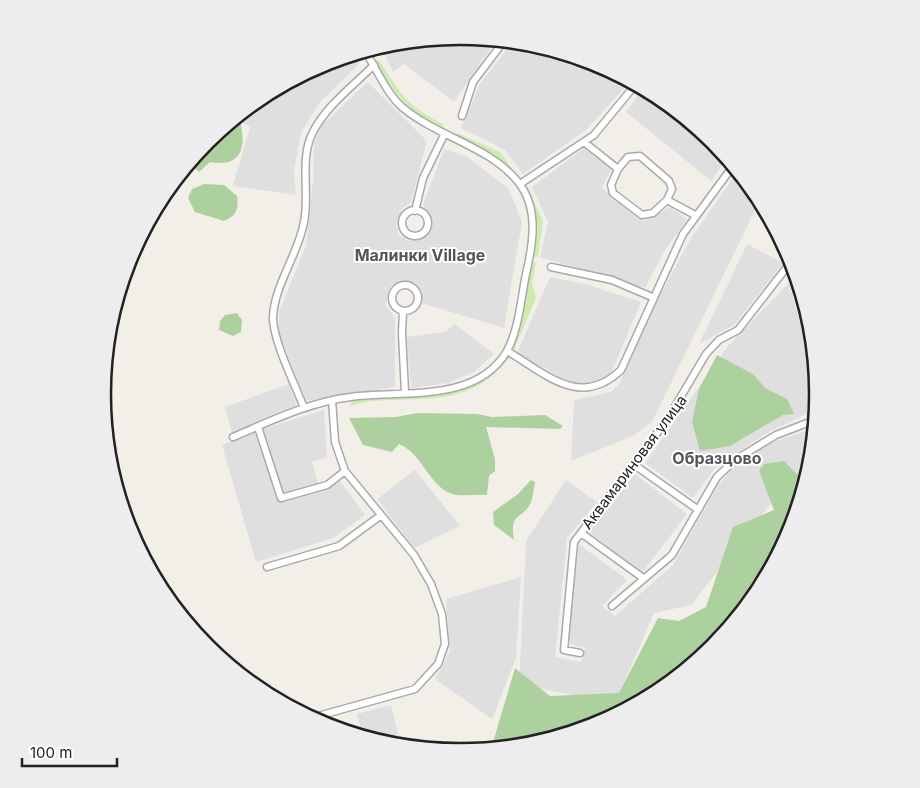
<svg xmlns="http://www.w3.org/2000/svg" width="920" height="788" font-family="Inter,sans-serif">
<rect width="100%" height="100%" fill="#f2efe9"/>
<path fill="#e0dfdf" d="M460,36l36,4 -42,62 -50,-38 -11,8 -12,-26z
M513,41l17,2 67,21 34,17 -45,49 -63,44 -18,-24 -44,-22 19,-44z
M355,54l4,6 -1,5 -39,38 -18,30 -7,37 2,25 -63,-9 17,-59 -15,-9 26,-22 62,-33z
M368,82l59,59 -16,61 -9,7 -6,16 3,10 10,6 17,-4 6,-9 -2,-13 -7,-10 21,-56 22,7 43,33 13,33 -18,106 -83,-25 1,-9 -12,-13 -18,4 -4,7 -2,13 9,13v69l-89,14 -27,-67v-22l27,-66 7,-65 1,-38 8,-18z
M642,90l73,54 12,14 -16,23 -85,-69z
M584,148l27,21 -9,19 43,33 25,-14 17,12 -23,33 -19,36 -105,-31 8,-35 -16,-35z
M738,171l22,29 -108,222 -21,15 -60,24 3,-61 37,-8 8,-8 39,-85 33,-61z
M747,244l36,19 -49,62 -35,19z
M550,277l35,7 56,18 -30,71 -19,11 -19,1 -56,-32z
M789,283l28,100 -1,26 -51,25 -50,34 -22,30 -48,-35 83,-117z
M455,324l39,30 -20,18 -26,11 -37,5 -4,-51 38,-5z
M289,384l8,23 -65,26 -7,-26z
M324,410l3,47 -15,5 6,22 -36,11 -19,-66z
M814,428l-3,36 -10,33 -9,-20 -101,128 -37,8 -39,91 -96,-20 7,-143 40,-61 31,22 -30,36 -12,119 26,5 4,-14 -15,-4v-27l9,-73 48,36 -25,26 13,10 58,-51 44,-78 19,-23 29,-19z
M257,431l22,71 48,-13 13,-8 25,34 -32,23 -77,24 -34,-117z
M415,470l45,56 -46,22 -37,-49z
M635,474l52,40 -45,59 -53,-41z
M521,577l-5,81 -24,61 -57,-40 15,-28 -4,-52z
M391,705l10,41 -38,-9 -6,-23z"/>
<path fill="#cdebb0" d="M378,59c23,35 28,46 66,66l-2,4c-37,-20 -45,-33 -67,-68z
M457,133l43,19 16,22 -61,-38z
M528,188l15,33 -5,36 -5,-1 3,-32 -11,-34z
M532,262l4,1 -4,20 4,15 -22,52 -3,-5 11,-33z
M507,356l3,1c-34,42 -66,42 -117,43 -15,1 -28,0 -41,6l-2,-2 4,-5 101,-8 21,-8z"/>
<path fill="#add19e" d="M234,119l6,2c7,27 1,47 -30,41l-11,10 -10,-9 18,-22z
M204,184l20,1 13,11c2,13 -1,20 -13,25l-29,-9 -7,-14 4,-9z
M237,313l5,7 -1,12 -8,4 -14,-6 1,-9 5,-6z
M717,355l36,19 12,14 22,11 7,15 -11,1 -53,31 -30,5 -8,-29 7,-33z
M417,413l60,1 15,3 53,-2 18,11 -3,3 -74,-2 9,32v12l-6,5 -2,19c-10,-1 -25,2 -35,-1 -23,-8 -30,-41 -53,-50l-7,8 -29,-7 -14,-27 47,-1z
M784,461l19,19 3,-1 -16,52 -33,62 -44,54 -54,45 -62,33 -67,20 -39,4 24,-81 35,28 69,-3 39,-75 21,3 27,-14 27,-80 41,-17 -15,-39 5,-7z
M531,480l4,2c-1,6 -2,14 -4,20 -8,19 -22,8 -17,38l-20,-15 -1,-13 25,-18z"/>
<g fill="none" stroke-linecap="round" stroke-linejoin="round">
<defs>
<path id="minor" d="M462,116l11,-34 31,-41
M584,142l34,27 10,-12 12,-1 29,25 3,8 -5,11 28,15
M618,169l-7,16 2,8 29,22 11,-2 14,-13
M520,184l74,-49 42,-51
M402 223a13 13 0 1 1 26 0a13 13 0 1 1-26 0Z
M415,211l8,-33 21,-43
M787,251l25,89
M551,267l61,13 40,17
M392 298a13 13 0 1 1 26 0a13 13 0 1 1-26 0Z
M403,311l-1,22 3,59
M507,351c39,23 73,58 114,19l62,-136 50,-68
M304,408c-9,-24 -30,-65 -31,-89 0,-32 26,-66 31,-97 6,-29 -5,-64 9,-90 13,-26 40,-46 61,-67
M258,427l23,71 46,-13 18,-14
M233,437c38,-16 76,-35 118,-40 50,-7 125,7 156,-46 12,-22 14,-53 19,-77 7,-30 13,-65 -7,-91 -29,-37 -82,-46 -117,-76 -15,-13 -26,-39 -37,-56
M633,464l64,45
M581,533l62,45
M267,567l72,-21 41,-30
M612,606l60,-51 45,-78 18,-17 41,-25 39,-15
M580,653l-16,-3 10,-108 93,-122 39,-66 13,-14 19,-10 52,-67
M311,718l104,-29 23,-25 7,-20 -3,-30 -11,-30 -17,-29 -69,-84 -10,-29 -3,-42"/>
</defs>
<use href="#minor" stroke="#a9a9a9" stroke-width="9"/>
<use href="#minor" stroke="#fff" stroke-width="6"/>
</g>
<g text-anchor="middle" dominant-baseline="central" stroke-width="4" stroke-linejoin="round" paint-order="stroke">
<g font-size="15" fill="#222" stroke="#fff">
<text transform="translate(634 462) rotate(-53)">Аквамариновая улица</text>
</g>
<g font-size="16" font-weight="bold" fill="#555" stroke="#fff">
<text x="420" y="255">Малинки Village</text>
<text x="717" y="458">Образцово</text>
</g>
</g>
<path d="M0 0H920V788H0ZM111 394a349 349 0 1 1 698 0a349 349 0 1 1-698 0Z" fill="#ededed" fill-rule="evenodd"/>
<path fill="none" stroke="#222" stroke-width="2.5" d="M111 394a349 349 0 1 1 698 0a349 349 0 1 1-698 0Z"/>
<path d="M22 758v8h95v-8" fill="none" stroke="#222222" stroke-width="2.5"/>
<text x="30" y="758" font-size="15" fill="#222222" stroke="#ffffff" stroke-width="4" paint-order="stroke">100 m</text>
</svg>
